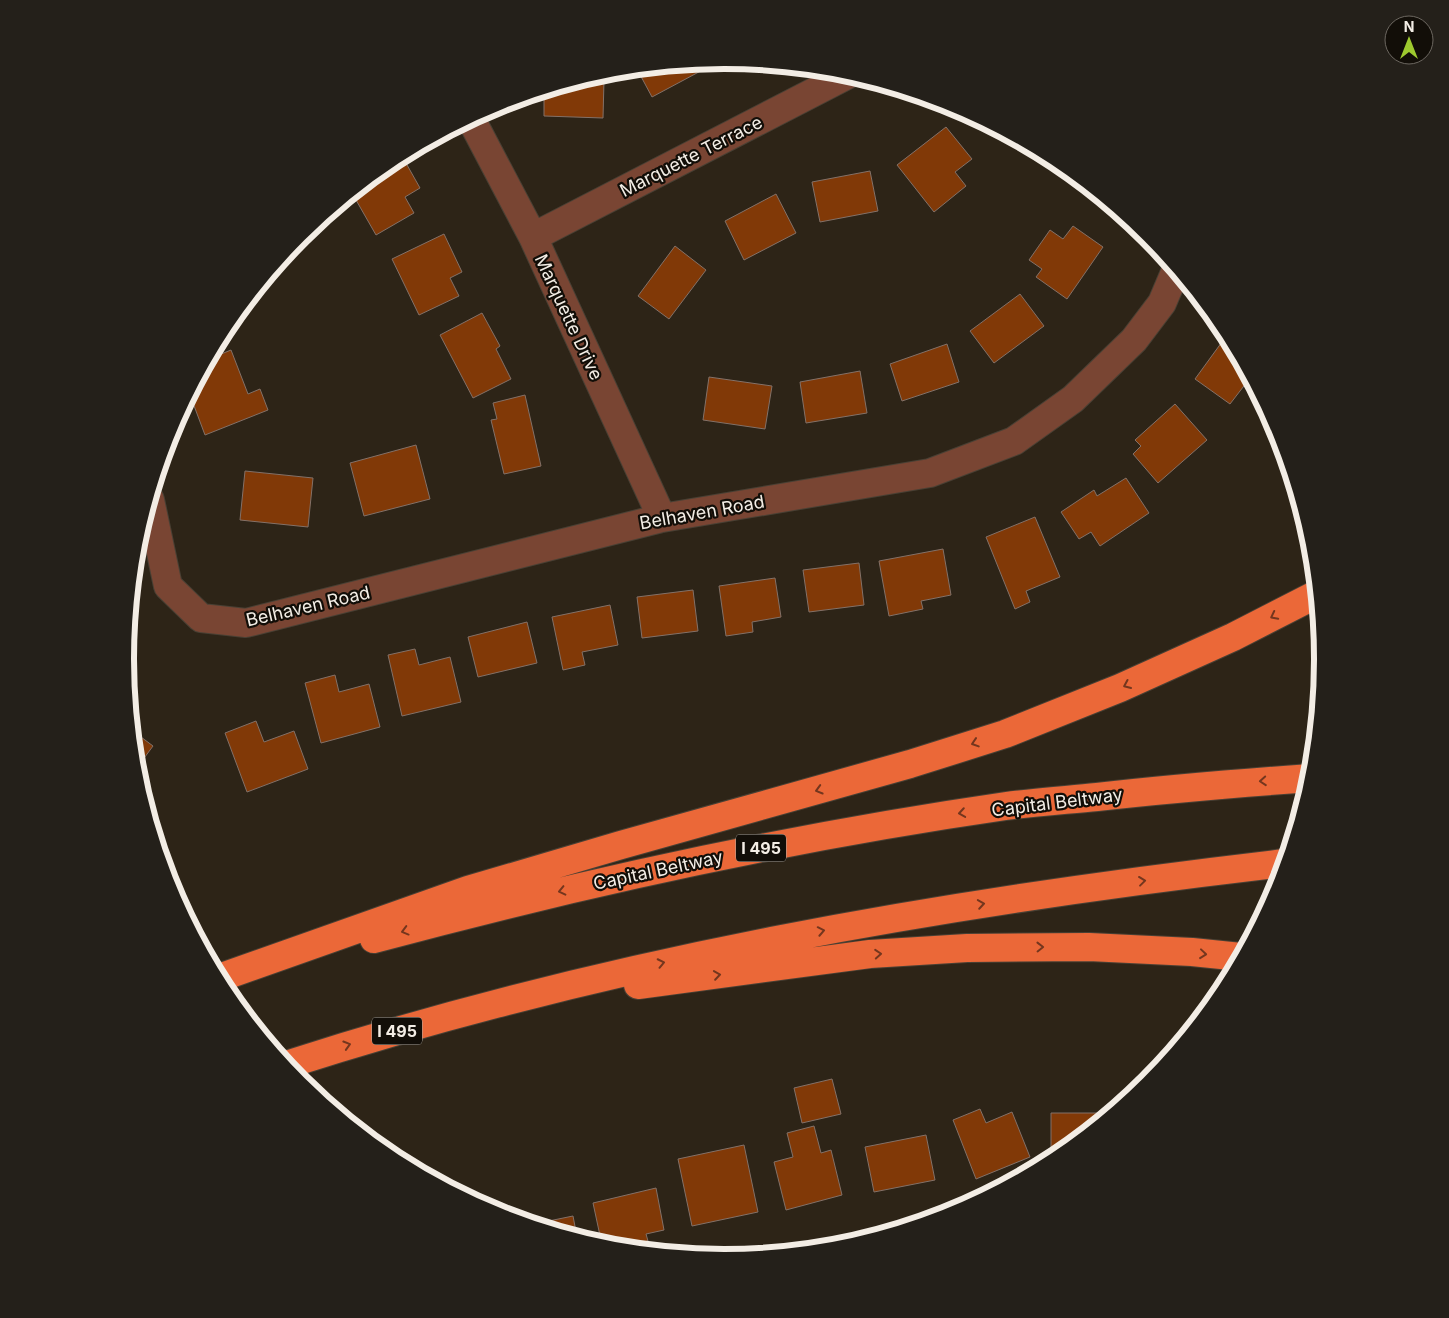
<svg xmlns="http://www.w3.org/2000/svg" width="1449" height="1318" font-family="Inter,sans-serif">
<rect width="100%" height="100%" fill="#2d2417"/>
<path fill="#813907" stroke="#837168" d="M708,62l2,4 -58,31 -15,-28z
M582,79l22,1 -1,38 -59,-2v-25z
M946,127l26,32 -17,13 11,14 -32,26 -37,-47z
M402,156l18,32 -15,9 9,16 -38,22 -24,-42 40,-32z
M870,171l8,40 -58,11 -8,-40z
M1084,183l15,12 -16,-3z
M776,194l20,39 -52,27 -19,-39z
M1073,226l30,21 -36,52 -31,-22 6,-8 -13,-9 21,-30 13,9z
M444,234l18,38 -12,6 9,18 -40,19 -27,-56z
M675,246l31,24 -37,49 -31,-23z
M1020,294l24,32 -50,37 -24,-32z
M482,313l18,33 -4,3 15,30 -38,19 -33,-63z
M1227,335l23,43 -20,26 -35,-25z
M947,344l12,38 -57,19 -12,-37z
M231,350l17,44 12,-5 8,21 -63,25 -15,-40 19,-36z
M860,371l7,42 -61,10 -6,-41z
M709,377l63,9 -7,43 -62,-9z
M525,395l16,71 -37,8 -13,-54 6,-1 -4,-16z
M1175,404l32,36 -49,43 -25,-29 8,-8 -6,-6z
M416,445l14,54 -66,17 -14,-53z
M245,471l68,7 -5,49 -68,-7z
M1126,478l23,35 -49,33 -9,-14 -12,7 -18,-27 33,-22 3,6z
M1035,517l25,60 -34,14 4,11 -15,7 -29,-72z
M943,549l8,46 -30,6 2,8 -34,7 -10,-55z
M859,563l5,42 -55,7 -6,-42z
M775,578l6,39 -29,5 1,10 -27,4 -7,-50z
M693,590l5,41 -56,7 -5,-41z
M610,605l8,40 -36,7 3,13 -22,5 -11,-53z
M527,622l10,41 -59,14 -10,-40z
M415,649l4,16 31,-8 11,45 -59,14 -14,-61z
M335,675l4,17 30,-8 11,43 -59,16 -16,-60z
M256,721l8,21 30,-11 14,38 -61,23 -22,-59z
M133,731l20,15 -17,23z
M832,1079l9,35 -39,9 -8,-35z
M980,1109l6,14 26,-11 18,45 -54,22 -23,-59z
M1051,1113h57v2l-57,45z
M814,1126l7,27 10,-3 11,45 -56,15 -12,-48 19,-5 -6,-24z
M926,1135l9,45 -61,12 -9,-45z
M744,1145l14,67 -66,14 -14,-67z
M656,1188l8,42 -18,4 2,7 -30,7 -16,-3 -9,-42z
M573,1216l4,21 -43,-13z"/>
<g fill="none" stroke-linecap="round" stroke-linejoin="round">
<defs>
<path id="minor" d="M471,119l62,118 129,281
M533,237l316,-163
M150,500l18,86 33,32 45,5 416,-105 268,-45 84,-32 59,-42 61,-59 28,-37 14,-33"/>
<path id="motorway" d="M374,939c208,-56 418,-102 632,-133 30,-4 61,-6 91,-9 71,-8 143,-14 214,-19
M219,978l249,-88 153,-45 289,-81 95,-30 115,-46 113,-51 84,-43
M638,985l232,-31 97,-6 122,-1 103,5 49,5
M286,1065c325,-105 661,-163 999,-202"/>
</defs>
<use href="#minor" stroke="#494034" stroke-width="30"/>
<use href="#motorway" stroke="#494034" stroke-width="30"/>
<use href="#minor" stroke="#794533" stroke-width="28"/>
<use href="#motorway" stroke="#eb6838" stroke-width="28"/>
</g>
<defs><path id="oneway-chevron" d="M-2-3.5L2.5 0L-2 3.5" fill="none" stroke-width="1.6" stroke-linecap="round" stroke-linejoin="round" transform="scale(1.25)"/></defs>
<g stroke="#74361e">
<use href="#oneway-chevron" transform="translate(1274 616) rotate(153)"/>
<use href="#oneway-chevron" transform="translate(1127 685) rotate(156)"/>
<use href="#oneway-chevron" transform="translate(975 743) rotate(162)"/>
<use href="#oneway-chevron" transform="translate(1263 781) rotate(176)"/>
<use href="#oneway-chevron" transform="translate(819 790) rotate(164)"/>
<use href="#oneway-chevron" transform="translate(962 813) rotate(171)"/>
<use href="#oneway-chevron" transform="translate(1142 881) rotate(-7)"/>
<use href="#oneway-chevron" transform="translate(562 891) rotate(167)"/>
<use href="#oneway-chevron" transform="translate(981 904) rotate(-9)"/>
<use href="#oneway-chevron" transform="translate(405 931) rotate(165)"/>
<use href="#oneway-chevron" transform="translate(821 931) rotate(-11)"/>
<use href="#oneway-chevron" transform="translate(1040 947) rotate(-1)"/>
<use href="#oneway-chevron" transform="translate(878 954) rotate(-4)"/>
<use href="#oneway-chevron" transform="translate(1203 954) rotate(6)"/>
<use href="#oneway-chevron" transform="translate(661 963) rotate(-12)"/>
<use href="#oneway-chevron" transform="translate(717 975) rotate(-8)"/>
<use href="#oneway-chevron" transform="translate(347 1045) rotate(-17)"/>
</g>
<g text-anchor="middle" dominant-baseline="central" stroke-width="4.5" stroke-linejoin="round" paint-order="stroke">
<g fill="#120e08" stroke="#b0aaa3" stroke-width="1">
<rect x="736" y="834.5" width="50" height="27" rx="4"/>
<rect x="372" y="1017.5" width="50" height="27" rx="4"/>
</g>
<g font-size="16" font-weight="bold" fill="#f3ede5">
<text x="761" y="848">I 495</text>
<text x="397" y="1031">I 495</text>
</g>
<g font-size="18" fill="#f3ede5" stroke="#120e08">
<text transform="translate(691 156) rotate(-27)">Marquette Terrace</text>
<text transform="translate(569 317) rotate(65)">Marquette Drive</text>
<text transform="translate(702 512) rotate(-10)">Belhaven Road</text>
<text transform="translate(308 606) rotate(-13)">Belhaven Road</text>
<text transform="translate(1057 802) rotate(-7)">Capital Beltway</text>
<text transform="translate(658 870) rotate(-12)">Capital Beltway</text>
</g>
</g>
<path d="M0 0H1449V1318H0ZM134 659a590 590 0 1 1 1180 0a590 590 0 1 1-1180 0Z" fill="#24201a" fill-rule="evenodd"/>
<path fill="none" stroke="#f3ede5" stroke-width="6" d="M134 659a590 590 0 1 1 1180 0a590 590 0 1 1-1180 0Z"/>
<g transform="translate(1409 40)"><circle r="24" fill="#120e08" stroke="#6c6760"/>
<path d="M0-4L9 19L0 12L-9 19Z" fill="#9eca2f"/>
<text y="-8" font-size="14" font-weight="bold" text-anchor="middle" fill="#f3ede5">N</text>
</g>
</svg>
